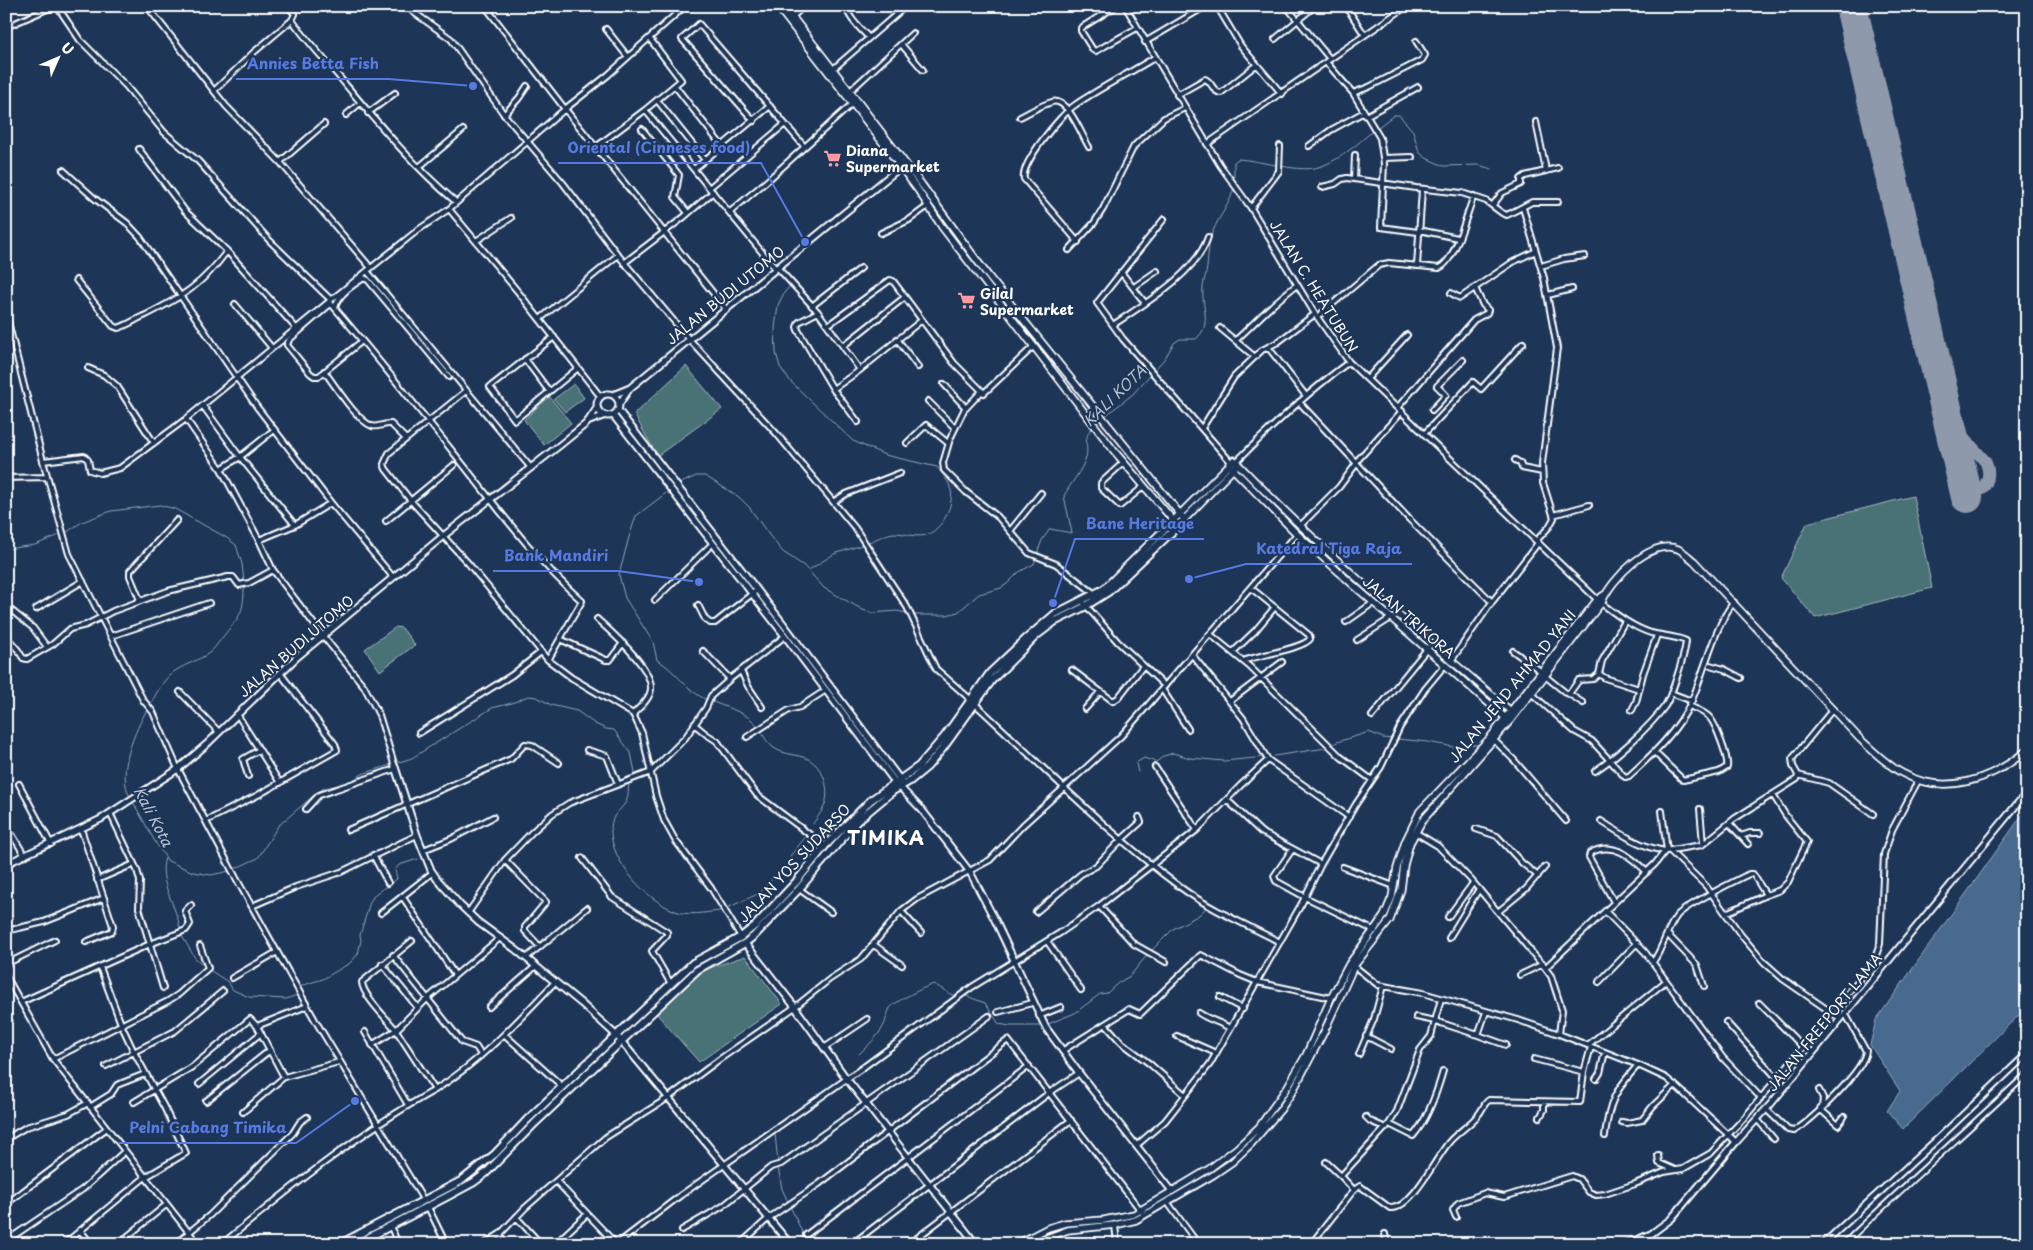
<svg xmlns="http://www.w3.org/2000/svg" width="2033" height="1250" font-family="'Playpen Sans',sans-serif">
<rect width="100%" height="100%" fill="#1d3557"/>
<filter id="ink" filterUnits="userSpaceOnUse"><feTurbulence type="fractalNoise" baseFrequency=".02" numOctaves="2"/><feDisplacementMap in="SourceGraphic" scale="10" xChannelSelector="R" yChannelSelector="G"/><feConvolveMatrix kernelMatrix="1 2 1 2 8 2 1 2 1" color-interpolation-filters="sRGB"/></filter>
<g filter="url(#ink)">
<path fill="#497276" stroke="#a4b8ba" d="M686,366l36,43 -65,47 -23,-42z
M574,384l10,14 -19,14 -11,-13z
M549,396l22,27 -27,22 -20,-25z
M1913,496l19,92 -117,30 -34,-40 26,-55z
M396,627l6,1 13,17 -35,26 -15,-22z
M745,956l37,48 -83,58 -44,-50 43,-40z"/>
<path fill="#496a8f" stroke="#92a6bc" d="M2027,808v199l-124,122 -16,-18 13,-20 -30,-46 6,-25z"/>
<g fill="none" stroke-linecap="round" stroke-linejoin="round">
<path stroke="#92a6bc" stroke-width="1" d="M1377,128l17,-13h5l14,16 6,21 7,6 18,8 34,-1 14,4
M1234,182v-20l4,-3c20,1 58,13 77,9 22,-5 42,-24 59,-38
M790,286l-6,7 -6,12 -3,23 1,25 4,14 10,14 63,60 32,14 52,12c4,6 13,15 14,23 3,16 -9,40 -25,45 -11,3 -21,-2 -31,-2 -8,0 -18,6 -26,9
M1105,416l28,-22 32,-36 9,-15 6,-4h16c17,-15 5,-32 7,-51 0,-5 2,-10 3,-15 3,-14 1,-28 7,-42 6,-15 19,-29 21,-45
M677,485l19,-9h9l34,21 10,10 20,28 14,17 21,14 20,22 39,22 10,3 24,-2 9,2
M670,490l-34,26 -7,21 -10,38 6,23 28,44 4,18c19,10 29,31 50,40
M6,549l29,-4 32,-13 15,-10 29,-11 49,-6 15,4 52,29 9,7 6,19 2,18
M1037,554l5,-14 8,-11 22,4 -8,-37c6,-12 18,-25 22,-39 3,-10 -4,-20 7,-30
M809,570l25,-16 28,-9
M914,615h33l11,-3 21,-18 22,-6 6,-4 12,-12 15,-8 1,-4
M711,701c13,6 31,10 42,20 8,7 11,20 21,27 8,6 19,6 29,9 18,5 28,29 22,47 -2,7 -8,13 -12,20
M150,705c7,-12 11,-22 22,-32 11,-8 23,-11 34,-18 8,-5 11,-11 16,-17 17,-22 22,-22 22,-52
M1397,739l31,3 31,6 6,-4 14,1
M1274,756l52,-8 11,-6 32,-10 14,6 10,1
M1138,772l-2,-9 8,-5 12,4 8,-6 9,-3 17,5 34,3 41,-4
M629,783c-1,5 0,14 -3,19 -6,9 -14,12 -15,25 -3,34 40,79 71,86 12,2 27,-1 38,-2
M130,797c-14,-24 5,-67 18,-89
M132,800l22,40 14,21 25,11 18,3 19,-4
M165,858c-8,23 12,48 15,71
M234,869l24,-11 20,-32 35,-30 11,-8 25,-5 13,-9 50,-16 80,-50 20,-5 16,-7 9,1 14,8 26,6 18,13 11,5 8,1 17,23 4,19
M727,908l33,-15 13,-15 1,2 18,-19 -2,-5 18,-22
M182,936l13,22 10,8
M1151,951l22,-22 26,-14 6,-6
M211,971l17,11 5,8 16,7 37,2 11,-4
M301,987l2,-2 20,-6 27,-16 8,-9 3,-14 -1,-5 10,-33 5,-8 22,-15 -2,-9 4,-5 19,-6
M964,995l21,8 14,21 11,2h30
M1048,1024l27,-11 25,-19 7,-1 11,-10 12,-7 18,-22
M859,1054c8,-8 18,-16 24,-27 3,-5 4,-14 7,-19 6,-7 34,-21 44,-24l18,11h6
M775,1134l3,29
M778,1167l4,22 21,45 -1,10"/>
<path stroke="#8e9aab" stroke-width="12" d="M1948,420l37,41c11,21 -8,43 -28,25l-4,-14 5,-12"/>
<path stroke="#8e9aab" stroke-width="32" d="M1851,6l116,491"/>
<defs>
<path id="minor" d="M57,6l23,34 46,46 38,46 34,29 72,80 61,59
M288,6l7,8 -3,6c15,21 32,39 49,59 36,43 72,87 115,123
M405,6l46,33 52,74 60,70 55,72 71,84 87,94 79,95 52,79 29,62 34,30
M485,6l80,103 161,200
M846,6c2,12 15,23 23,32
M1116,6l-35,22v3l12,19 3,1 41,-23
M1125,6l95,159 31,43 64,106 34,48 252,241c16,12 31,24 50,30 12,3 24,3 35,8 -1,13 -14,54 -21,65 -16,22 -49,51 -70,65
M1217,6l24,40 41,48
M1286,6l44,53
M1346,6l18,28
M150,10l76,96 54,56 91,106
M792,17l12,-11
M6,27l48,-21
M606,29l22,28
M1275,39l40,-33
M1145,42l61,-36
M901,44l22,26
M1326,62l27,31 27,45 4,26 -3,63 37,5
M833,69l73,-63
M675,86l47,60
M214,91l39,-38 39,-33
M850,91l63,-58
M1353,93l16,-6 53,-27 3,-5 -9,-14
M1177,95l28,-16c7,2 7,13 16,14l35,-28
M657,100l48,60
M645,110l130,158
M368,113l27,-20
M346,115l14,-12
M504,115l15,-17 8,-12
M1366,116l52,-29
M1020,117c10,-5 21,-12 32,-15 16,-5 30,34 37,45
M754,121l-72,-82 17,-15 105,122
M1536,122l10,48
M642,129l37,46 -4,22 13,16
M1207,144l200,-138
M1309,146l22,-16 33,-18
M596,147l49,-37 36,-30 -31,-41
M139,149l46,62 42,40 69,77
M1384,158l28,-1
M280,162l44,-38
M419,167l44,-37
M694,169l76,-63
M63,170l31,28 33,25 13,14 117,170 74,96 62,74
M1354,179l1,-24
M1322,187l13,-3 7,-5 5,-1 69,10 46,5 24,8 16,12 5,2 25,-13h26
M709,188l76,-64
M1493,205l9,-12 19,-9v-5l4,-3 33,-8
M1251,208l28,-37 1,-25
M1523,208l21,70 13,70 -15,115 1,20 11,35 -5,9 -13,14
M449,209l70,84 81,103
M730,212l38,-32 84,-76
M1164,219l-67,84 26,36 107,122v3
M1419,230l39,8
M881,233l28,-13 19,-14
M476,241l35,-23
M1078,242l-54,-63c-4,-15 37,-65 51,-74 25,-17 53,-31 79,-47
M1069,250l25,-27 9,-14 31,-63 30,-28 21,-10
M624,263l60,-46 29,-25
M1417,266l5,-77
M1541,266l23,-7 21,-3
M777,267l41,45 42,58 62,-50 32,43 30,30 50,-47
M367,271l164,197
M1121,272l24,31
M76,280l37,46 5,2c10,-3 18,-9 28,-13 36,-18 57,-31 81,-64
M1134,287l23,-16
M1451,293l9,5 53,-36 23,-11
M1548,295l24,-6
M235,304l37,44
M812,306l49,-38
M335,308c3,-14 18,-23 29,-30l4,2 81,97
M818,312l-19,10 -2,5 1,3 35,59 25,33
M6,314l37,147
M1317,317l62,-52 10,-2 50,5c17,-7 27,-54 35,-72
M540,319l78,-64
M828,325l62,-45 3,1 29,39
M1113,325c31,-21 83,-51 95,-88
M1220,328l35,29
M554,337l-64,50 25,33 63,-52
M897,339l21,28
M1236,340c21,-19 37,-38 61,-55
M362,341l-43,35h-5l-4,-3 -23,-28 2,-5 39,-34 3,-2 2,2c45,53 89,107 132,161 37,47 72,94 117,134l-34,59
M843,346l62,-49
M1268,347l38,49
M525,359l24,32
M88,368l16,7 13,11 37,57
M324,371c11,14 32,49 48,55 6,2 12,-3 19,-2l15,15
M1367,379l40,-44
M944,384l22,24
M833,389l27,-19
M466,391l-77,62 -5,11 2,5 25,32 57,62 80,97 24,18 61,36 9,19 14,63 8,24 11,20 36,48 30,49
M982,391l-18,19 -14,29 -7,24 1,7 22,22 32,25 31,36 27,11 39,30
M928,401l27,27
M1299,402l110,117 83,83
M203,406l37,51 55,68 36,-22
M1398,407l69,-79 7,-8 13,-7 1,-3 -5,-5 -8,-17
M1432,410l14,-15 -9,-9 26,-26
M186,419l35,50 38,71 14,30 50,66 41,50 15,29 16,52
M1202,428l32,-51 28,-27 16,-8 37,-28
M1424,434l49,-52 8,7 42,-46
M907,443l19,-18 22,18
M1515,460l5,3 2,5 20,4
M1124,462l-23,21v5l19,18 23,-19
M1356,462l46,-51
M1238,464v-4c35,-35 71,-69 111,-98
M221,469l19,-12 34,-27
M6,478l40,-1
M833,502l13,-8 54,-21
M1553,515l36,-10
M386,521l68,-56
M1300,526l39,-39 18,-24
M1010,531l31,-38
M259,540l36,-15
M140,600l-10,-24v-5l47,-51
M655,600l58,-57
M1082,601l36,41 47,44
M698,605l7,14 5,4h5l42,-33
M6,606l27,22 14,19
M36,609l47,-28
M597,619c15,14 55,48 54,70 -1,10 -11,18 -18,25
M1625,621l-23,40 -3,13 6,4 34,11
M1346,622l27,-19
M1210,634l40,33 91,90 31,23
M6,636l12,14 5,8 4,1 26,-15 17,-15 16,-4 27,-14 55,-20 60,-14h5l6,8 10,-2 24,-13
M111,636l98,-33
M560,639l46,21h4l13,-17
M1357,640l34,-22
M703,651l27,28
M1513,651l29,21
M1233,652l22,-21 20,-24
M1193,656l50,62 25,42
M1243,661c15,-6 59,-12 67,-22l-1,-4 -58,-47
M1451,661l41,-59 46,-59
M1710,665l14,4 17,9
M1072,670l41,31 5,-3 25,-32
M741,671l7,15 14,21
M1545,676l21,17 3,1 10,-14 14,-1 6,-5
M1162,689l26,40
M180,692l39,40
M1531,693l43,38 18,10 33,36 4,-1c23,-21 49,-45 62,-74 13,-28 23,-76 43,-100
M1671,693l21,8
M1569,694l14,9
M1230,701l52,-39
M974,703c68,62 132,129 206,184 31,23 67,38 100,55
M1085,709l15,-17
M1632,710l4,-8 7,-28 14,-39
M237,714l43,69
M1372,716l59,-72
M694,724l12,10 11,7 40,54 68,51
M419,733l93,-58 29,-23
M747,737l42,-27 11,-3 26,-17
M1494,740l20,20 52,61
M587,750l20,6 11,28
M1654,752l29,28 36,-8 8,-5c2,-8 -11,-42 -17,-49 -5,-6 -14,-9 -21,-12
M1155,767l42,63
M1798,775l31,8 44,31
M248,776l-5,-17 16,-9
M19,784l32,60
M1227,800l34,32 60,32
M306,809l13,-14 76,-26
M1700,809l3,35
M1662,811l5,40
M110,813l27,57 3,11 -1,27 24,80
M206,821l52,-26 79,-45 -2,-6 -55,-71
M1601,821c20,13 40,26 64,30
M1729,823l19,21
M81,829l32,97 -1,5 -26,11
M1476,829l21,7 25,27 16,13
M348,830l163,-71 14,-15 7,1 27,18
M1415,832l23,14 34,35 73,87 110,-104 10,-13 37,-6 32,-26 63,-40 1,-4 -5,-9 -1,-7 41,-50
M13,836l12,20
M1741,836l9,-3h10
M423,850l28,-11 42,-22
M1292,850l-18,26 2,5 29,16 70,34
M1670,851l36,35 35,49 23,27 19,17 58,40
M373,855l15,28
M582,858l30,39 55,35v3l-15,16 19,33
M505,860l41,42 -21,25v4l15,16
M1343,867l51,19
M97,880l37,-16
M799,889l32,23
M1766,895l14,-5 8,-8 19,-40 -21,-26 -13,-21
M402,896l53,79
M1614,902l-25,-45 1,-4c23,-13 41,4 57,19
M252,906l44,-19 45,-15 76,-37
M1099,906l35,38 32,18
M901,911l20,22
M1499,911l27,-22 19,-22
M1605,911l40,41 78,106 38,40
M1036,912l45,-38 15,-8 25,-26 20,-18 -2,-5
M381,913l51,-40
M468,913l37,-53 27,-28 20,-18 17,-11 82,-31 34,-34 21,-30 5,-12 19,-17 55,-43
M1448,917l25,-34
M6,931l38,-9 60,-24
M1668,935l29,30 7,21
M1449,938l30,-49
M1047,941l34,49
M874,945l28,20
M393,955l69,87 14,5 5,8
M526,958l61,-50
M1653,962c10,-14 13,-31 23,-45 7,-11 59,-36 73,-43h4l13,21 -40,18
M6,964l49,-24
M382,964l36,44
M1354,966l24,19 45,8 95,27 41,14 79,31 28,13 11,9 59,55
M1545,968l6,8 11,34 -3,24
M1520,975l23,-11
M6,976l47,83 145,185
M232,978l45,-26
M1599,982l38,-39
M1220,997l23,12
M21,1002l129,-58 36,-14 4,-6 -5,-13 6,-6
M1759,1003l44,44
M489,1007l47,-41
M998,1012l34,-9
M1486,1012l-8,23 28,10
M1199,1013c10,7 21,9 31,15
M1039,1016l22,-9
M1416,1017l19,4 43,14
M1726,1022l51,56
M1105,1024l24,-15 11,5 61,-59 39,20 17,7 74,16
M257,1026l50,-20
M365,1032l43,73
M505,1035l58,52
M1177,1036l39,17
M1366,1036l25,13
M372,1045l24,-15c-8,-10 -34,-35 -34,-48l50,-41
M1588,1045l78,-64
M824,1048l43,-29
M1062,1051l43,-27 16,18 29,22 35,31
M1359,1054l15,-35 9,-33
M53,1059l115,-58 11,-7 29,-26 -8,-22
M1534,1059l50,13
M106,1066l69,-35 48,-40
M1596,1079l4,-6 5,-21
M199,1084l62,-51
M435,1090c46,-29 83,-69 120,-108
M1819,1090l4,8 -1,9
M206,1101l64,-51
M134,1102l58,-35 58,-48 7,7 27,51
M90,1107l21,-13 6,-9 28,-11
M1766,1109l22,21 6,1c18,-11 70,-60 72,-80l-21,-38
M1820,1109l18,16 6,-8
M243,1112l41,-35 55,-15
M1366,1117l4,4 16,7
M1540,1117l4,-7v-8
M1757,1119l17,20
M1622,1122l5,1 15,-3 11,-14 22,-21
M1389,1124l24,12c15,-17 24,-44 30,-65
M1605,1136c4,-35 10,-45 33,-71
M6,1139l20,-12 42,-13 20,-11
M1137,1145l28,-24 45,-57 92,-161 19,-39 35,-60 25,-37 19,-40 25,-38 20,-24
M1658,1155l1,8 16,7
M1326,1162l15,14 48,-52 8,-13 23,-61 11,-14 10,-37
M1341,1176l13,14 6,-4 30,22c22,2 47,-53 60,-67 8,-9 20,-16 28,-26 5,-5 5,-11 11,-15l91,2 4,-30 7,-25
M556,1181l60,63
M424,1201l-109,-181 -79,-142 -58,-109 -25,-57 -10,-12 -74,-146 -26,-93 41,-5 4,4 2,10 10,3 20,-5 66,-49 145,-119 87,-70 31,-21 116,-100 43,-34 77,-69
M1168,1203l30,41
M6,1204l101,-76
M428,1207l18,37
M516,1217l23,25
M1456,1217l-3,-7 5,-7 27,-10 19,4 68,-21 7,3 10,13 7,3 9,-1 30,-10 29,-12 19,-3 28,-16 34,-36 103,-124 26,-32 6,-17 4,-90 8,-24 26,-49
M1115,1225l2,19
M391,1227l7,17
M80,1230l11,14
M682,1230l41,-24 48,-39 10,-3 208,-148
M500,1234l4,10
M1385,1234l2,10
M806,1235l223,-169
M6,1241l77,-52 42,-38
M64,1244l80,-66 42,-25 -22,-46 -30,-55 -13,-28 -21,-57
M118,1244l48,-39
M175,1244l35,-29 83,-82 7,-11 7,-5
M222,1244c68,-56 136,-111 213,-154l-39,-60 32,-32 72,-60
M484,1244l16,-10 25,-26 81,-71 62,-39 52,-39 75,-52 35,-28 31,-20 40,-48 16,-12 73,-39 33,-35 98,-89 176,-202
M555,1244l32,-30
M617,1244l64,-49 184,-129 107,-79 88,-54 39,-27 98,-76 43,-44 28,-26 81,57
M740,1244l29,-26 50,-34 189,-144 134,172
M852,1244l197,-151 30,-20
M909,1244l162,-124
M1189,1244l4,-7
M1311,1244l43,-54
M1844,1244c59,-58 123,-113 183,-170"/>
<path id="tertiary" d="M597 405a11 11 0 1 1 22 0a11 11 0 1 1-22 0Z
M613,395l17,-7
M619,404l11,-16 273,-223
M618,410l167,216 116,155
M613,415l172,221 110,146 27,28 48,62 25,48 51,108 33,45 93,118
M587,422l16,-6
M395,767l22,68 14,35 6,9 23,26 18,17 37,27 67,55 35,32 173,208
M6,864l95,-45 77,-50 29,-25 90,-87 145,-120 118,-92 27,-22 10,-15
M745,943l50,64 51,71 130,166
M1622,1244l12,-3 17,-7 20,-15 65,-77 34,-37 257,-313
M1823,1244l119,-109 85,-81"/>
<path id="secondary" d="M777,6l103,133 38,51 24,37 173,225 63,74 60,-62
M784,6l138,179 67,92 195,242
M1231,467l66,67 54,49 157,137
M1173,521l61,-61c88,91 183,172 279,253
M1017,1244l31,-16 17,-5 39,-3 30,-6 75,-45 28,-21 22,-21 29,-41 18,-31 25,-57 18,-34 35,-48 8,-19 5,-29 8,-26 15,-31 69,-72 108,-139 7,-5
M1030,1244l38,-14 47,-5 21,-5 77,-45 19,-13 19,-18 30,-35 13,-20 30,-57 30,-66 36,-46 11,-30 3,-25 6,-22 12,-22 88,-100 92,-119c9,-23 49,-64 76,-53 6,3 11,8 16,12l166,178c13,12 27,26 42,34 43,24 91,6 125,-23"/>
<path id="trunk" d="M340,1244l121,-63 34,-27 32,-34 166,-157 48,-26 15,-12 40,-43 29,-36 46,-46 48,-34 26,-30 45,-63 37,-35 28,-24 49,-25 69,-68
M356,1244l92,-48 26,-14 12,-9 49,-50 162,-153 48,-27 9,-7 45,-47 58,-68 36,-30 17,-10 17,-14 16,-19 49,-68 45,-45 17,-13 32,-16 22,-14 70,-66"/>
</defs>
<use href="#minor" stroke="#fff" stroke-width="8"/>
<use href="#tertiary" stroke="#fff" stroke-width="9"/>
<use href="#secondary" stroke="#fff" stroke-width="9"/>
<use href="#trunk" stroke="#fff" stroke-width="10"/>
<use href="#minor" stroke="#1d3557" stroke-width="4"/>
<use href="#tertiary" stroke="#1d3557" stroke-width="5"/>
<use href="#secondary" stroke="#1d3557" stroke-width="5.5"/>
<use href="#trunk" stroke="#1d3557" stroke-width="6"/>
</g>
</g>
<defs>
<symbol id="supermarket-bare" viewBox="-9 -9 18 18"><path d="M-6-5.5h2.5l.6 2H6L4.5 2H-2.5L-4.4-4H-6ZM-1.5 3.2a1.3 1.3 0 1 0 .1 0ZM3 3.2a1.3 1.3 0 1 0 .1 0Z" fill="#ff9aa2" stroke="#1d3557" stroke-width="2.5" paint-order="stroke"/></symbol>
</defs>
<g fill-rule="evenodd">
<use href="#supermarket-bare" x="820" y="146" width="25" height="25"/>
<use href="#supermarket-bare" x="954" y="288" width="25" height="25"/>
</g>
<g text-anchor="middle" dominant-baseline="central" stroke-width="4.5" stroke-linejoin="round" paint-order="stroke">
<g font-size="14" font-weight="bold" fill="#fff" stroke="#1d3557" text-anchor="start">
<text x="846" y="150">Diana<tspan x="846" dy="16">Supermarket</tspan></text>
<text x="980" y="293">Gilal<tspan x="980" dy="16">Supermarket</tspan></text>
</g>
<g font-size="14" fill="#fff" stroke="#1d3557">
<text transform="translate(1314 286) rotate(58)">JALAN C. HEATUBUN</text>
<text transform="translate(725 295) rotate(-39)">JALAN BUDI UTOMO</text>
<text transform="translate(1409 617) rotate(41)">JALAN TRIKORA</text>
<text transform="translate(296 646) rotate(-41)">JALAN BUDI UTOMO</text>
<text transform="translate(1512 686) rotate(-51)">JALAN JEND AHMAD YANI</text>
<text transform="translate(794 863) rotate(-47)">JALAN YOS SUDARSO</text>
<text transform="translate(1824 1022) rotate(-51)">JALAN FREEPORT LAMA</text>
</g>
<g font-size="15" font-style="italic" fill="#b6c3d2" stroke="#1d3557">
<text transform="translate(1114 395) rotate(-44)">KALI KOTA</text>
<text transform="translate(154 816) rotate(62)">Kali Kota</text>
</g>
<g font-size="19" font-weight="bold" letter-spacing="1" fill="#fff" stroke="#1d3557">
<text x="886" y="837">TIMIKA</text>
</g>
</g>
<path fill="none" stroke="#567ae2" stroke-width="2" d="M473 86L389 79H236M805 242L761 163H558M1053 603L1075 539H1204M1189 579L1246 564H1412M699 582L618 571H493M355 1101L296 1143H119"/>
<g fill="#567ae2" stroke="#1d3557" stroke-width="2">
<circle cx="473" cy="86" r="5"/>
<circle cx="805" cy="242" r="5"/>
<circle cx="1053" cy="603" r="5"/>
<circle cx="1189" cy="579" r="5"/>
<circle cx="699" cy="582" r="5"/>
<circle cx="355" cy="1101" r="5"/>
</g>
<g font-size="15" text-anchor="middle" font-weight="bold" fill="#567ae2" stroke="#1d3557" stroke-width="4.5" stroke-linejoin="round" paint-order="stroke">
<text x="313" y="69">Annies Betta Fish</text>
<text x="659" y="153">Oriental (Cinneses food)</text>
<text x="1140" y="529">Bane Heritage</text>
<text x="1329" y="554">Katedral Tiga Raja</text>
<text x="556" y="561">Bank Mandiri</text>
<text x="208" y="1133">Pelni Cabang Timika</text>
</g>
<rect width="2033" height="1250" fill="none" stroke="#1d3557" stroke-width="25"/>
<rect x="12" y="12" width="2008" height="1225" fill="none" stroke="#fff" stroke-width="2" filter="url(#ink)"/>
<g transform="translate(58 58) rotate(45)" stroke="#1d3557" stroke-width="4" paint-order="stroke">
<path d="M0-4L9 19L0 12L-9 19Z" fill="#ffffff"/>
<text y="-8" font-size="14" font-weight="bold" text-anchor="middle" fill="#ffffff">U</text>
</g>
</svg>
